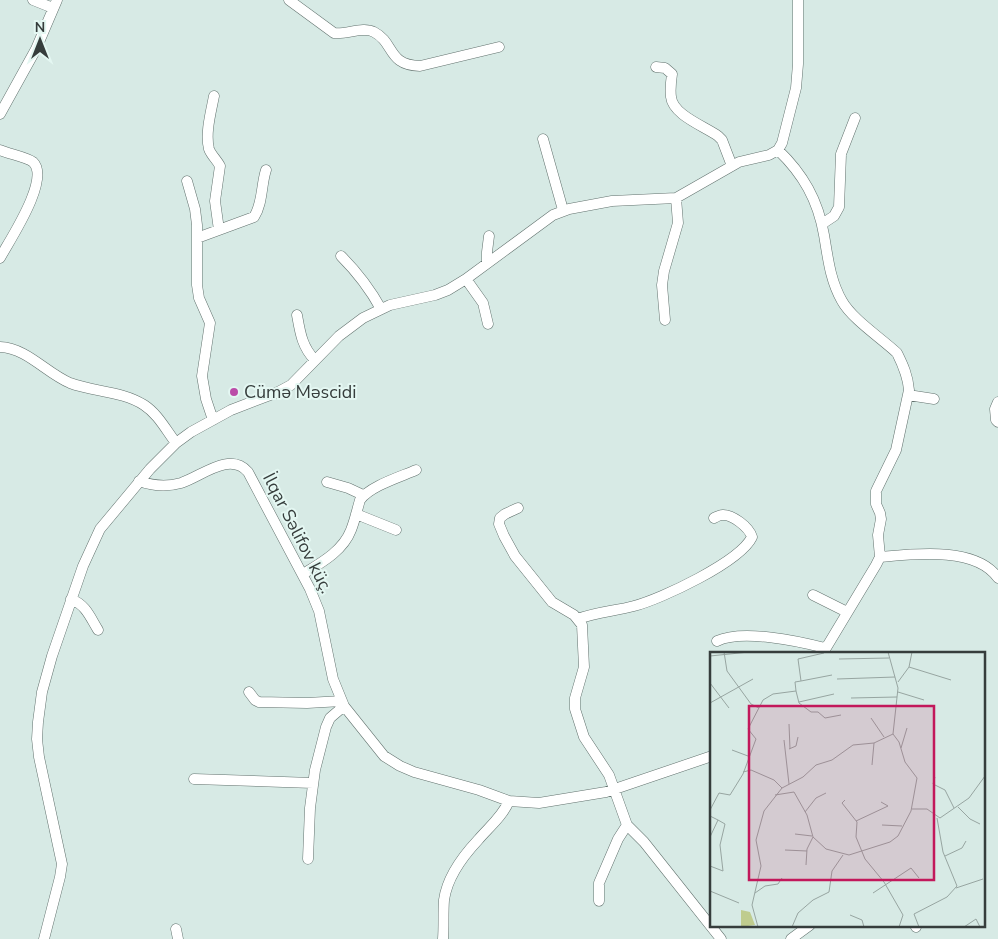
<svg xmlns="http://www.w3.org/2000/svg" width="998" height="939" font-family="'Nunito Sans',sans-serif">
<rect width="100%" height="100%" fill="#d7eae5"/>
<g fill="none" stroke-linecap="round" stroke-linejoin="round">
<defs>
<path id="street" d="M33,0l20,8
M289,0l45,33c12,2 29,-7 40,-1 21,11 13,33 46,34l79,-19
M656,67l9,1 7,6c-1,7 -2,16 -1,23 2,18 33,29 47,39l4,4 10,26
M214,96c-3,16 -9,37 -5,53 2,6 8,11 11,17l-5,35 4,29
M0,114l36,-65 21,-49
M543,139l20,71
M0,150c9,4 26,7 33,12 18,17 -24,79 -33,96
M778,150c25,24 40,50 46,85 4,23 6,45 18,66 10,18 39,37 55,52 6,12 11,23 12,37l-13,60 -20,41v13l4,9 1,6 -3,16 2,22 -4,8 -53,88
M187,181l8,28 2,16v60l2,13 11,25 -8,53 4,23 7,21
M822,224l12,-8 5,-9 2,-53 14,-36
M197,238l57,-21c9,-14 7,-32 12,-47
M341,256c17,17 28,31 40,53
M487,263v-11l2,-16
M466,279l17,24 5,21
M297,315c3,17 5,32 18,45
M665,320l-3,-35 2,-14 14,-48 -2,-25
M0,347c27,1 46,26 70,36 24,9 52,8 74,22 14,9 22,25 32,38
M908,395l26,4
M998,402l-3,7 1,11 2,2
M139,481c14,5 28,6 42,2 21,-7 49,-32 67,-11l62,117 9,22 14,68 11,27 40,50 16,10 14,6 65,18 30,11 30,2 67,-11 106,-36
M327,482l21,6 15,7
M518,508l-13,6 -5,4 -1,6 5,12 11,20 37,46 22,13 8,10 2,42 -9,31v11l9,28 25,38 18,50 17,17 77,97
M356,514l40,16
M880,557c33,-3 96,-11 118,21
M303,574c18,-11 40,-23 48,-44 4,-10 6,-20 9,-30 10,-14 40,-23 56,-30
M813,595l34,17
M71,599c15,6 19,18 27,31
M578,619c18,-7 38,-8 56,-13 27,-7 106,-44 118,-69 -3,-10 -20,-23 -30,-22 -2,0 -6,2 -8,3
M717,641c25,-12 81,0 108,7
M249,692l6,8 4,2 48,1 35,-2
M194,779l119,4
M308,859l2,-51 5,-38 11,-43 4,-9 14,-12
M599,901v-18l19,-44 9,-14
M915,925l1,2
M176,929l2,10
M44,939l16,-62 2,-13 -23,-107 -2,-18 1,-17 4,-30 10,-36 31,-90 17,-37 50,-60 26,-26 15,-11 40,-22 47,-18 13,-7 48,-49 24,-18 27,-13 45,-10 13,-5 18,-11 87,-64 16,-6 43,-8 64,-3 63,-36 30,-7 9,-5 4,-7 14,-55 2,-24v-64
M443,939c1,-13 0,-26 1,-39 3,-22 19,-44 34,-60 11,-13 24,-23 31,-39
M791,939l19,-14"/>
</defs>
<use href="#street" stroke="#62726e" stroke-width="11"/>
<use href="#street" stroke="#fff" stroke-width="10"/>
</g>
<circle fill="#bb4ca8" stroke="#e4f7f2" stroke-width="2" cx="234" cy="392" r="5"/>
<g text-anchor="middle" dominant-baseline="central" stroke-width="4" stroke-linejoin="round" paint-order="stroke">
<g font-size="18" fill="#363d3c" stroke="#e4f7f2" text-anchor="start">
<text x="244" y="392">Cümə Məscidi</text>
</g>
<g font-size="18" fill="#363d3c" stroke="#e4f7f2">
<text transform="translate(298 533) rotate(63)">İlqar Səlifov küç.</text>
</g>
</g>
<g transform="translate(710 652)">
<rect width="275" height="275" fill="#d7eae5"/>
<path d="M31,258l9,2 5,13 -14,2z" fill="#bfcc8e"/>
<path fill="none" stroke="#97a5a1" stroke-width="1" d="M14,0l3,19 24,33 8,4M0,4l39,-4M129,7l50,-1M199,15l42,13M127,27l58,-2M91,29l31,-6M188,30l11,-15 3,-15M0,31l19,25M86,39l3,12 12,9h7l7,6 16,-3M188,40l26,8M141,46l46,-1M89,50l35,-8M0,51l43,-24M161,66l13,19M79,72l1,25M74,88l5,44M191,96l6,-20M79,97l7,-3 2,-9M22,98l16,6M162,113l2,-22M33,120l8,-2 23,10 8,8M225,125l-2,7 12,6 9,18M65,143l19,-3 13,23 6,22 13,12 23,6 41,-13 8,-6 13,-25 6,-33 -12,-16 -6,-20 -6,-8M135,148l-3,3 15,19 -1,15 9,22 19,23 19,33 -4,12M248,155l12,12 10,5M202,157h15l13,9 29,-20 16,-22M0,158l9,-17 11,2 13,-21 13,-35 -8,-10 15,-29 10,-6 23,-3 -1,-9 6,-1 -3,-22 26,-6M95,160l11,-14 10,-5M0,164l8,4 -8,17M146,169l32,-15 -7,-4M172,173l20,1M85,182l17,2M75,198l22,1M235,204l17,-8 4,-7M96,213l1,-16 6,-12M0,214l13,5 -3,-26 5,-21 -7,-4M246,236l27,-9M0,239l29,12M45,241l10,-7 13,-2 4,-6M163,241l38,-25 8,10M140,263l12,5 2,7M48,275l-6,-22 9,-39 -5,-26 8,-29 18,-23 21,-11 13,-12 16,-5 21,-15 21,-2 19,-9 5,-46 -10,-36M82,275l6,-14 15,-13 16,-8 3,-21 11,-16M209,275l-5,-13 33,-17 10,-11 -14,-34 -6,-34M254,275l12,-8 4,8"/>
<path fill="#c2185b" fill-opacity="0.15" stroke="#c2185b" stroke-width="2.5" d="M39,54h185v174h-185z"/>
<rect width="275" height="275" fill="none" stroke="#363d3c" stroke-width="2.5"/>
</g>
<g transform="translate(40 40)" stroke="#e4f7f2" stroke-width="4" paint-order="stroke">
<path d="M0-4L9 19L0 12L-9 19Z" fill="#363d3c"/>
<text y="-8" font-size="14" font-weight="bold" text-anchor="middle" fill="#363d3c">N</text>
</g>
</svg>
